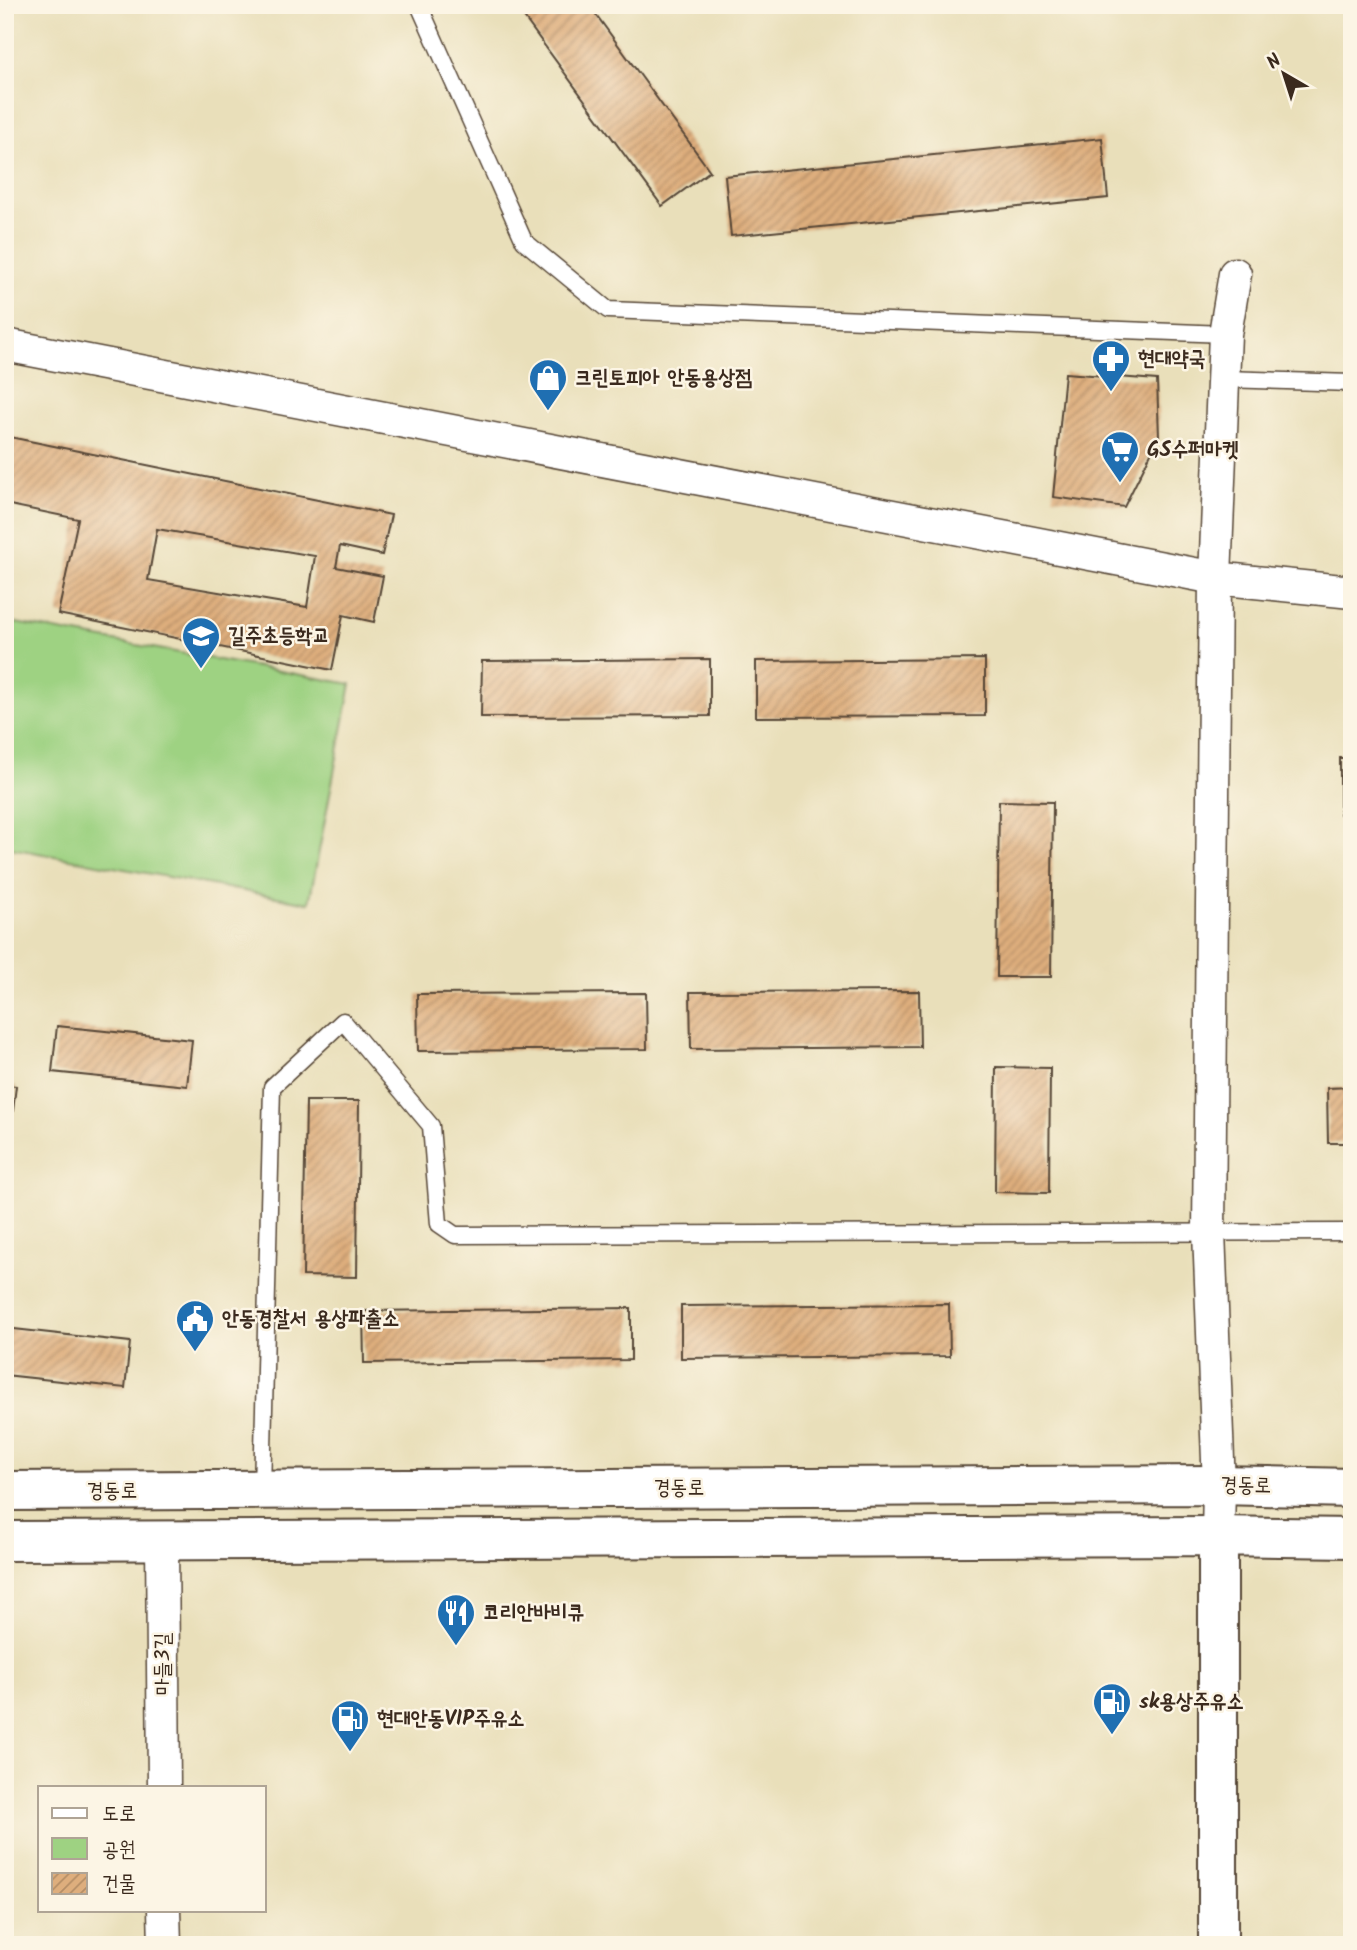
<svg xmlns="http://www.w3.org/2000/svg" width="1357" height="1950" font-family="Kalam,'Poor Story',sans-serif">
<defs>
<pattern id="building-hatch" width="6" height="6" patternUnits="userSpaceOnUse" patternTransform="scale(1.75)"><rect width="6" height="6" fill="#deae7d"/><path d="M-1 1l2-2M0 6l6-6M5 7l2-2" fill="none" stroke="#b58e66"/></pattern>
</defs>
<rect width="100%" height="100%" fill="#fcf5e5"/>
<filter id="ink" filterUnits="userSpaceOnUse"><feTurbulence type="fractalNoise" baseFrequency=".0143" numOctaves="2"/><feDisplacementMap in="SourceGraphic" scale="14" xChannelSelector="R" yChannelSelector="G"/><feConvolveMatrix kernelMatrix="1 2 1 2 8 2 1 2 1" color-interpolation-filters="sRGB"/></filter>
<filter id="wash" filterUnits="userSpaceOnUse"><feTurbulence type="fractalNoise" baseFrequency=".00686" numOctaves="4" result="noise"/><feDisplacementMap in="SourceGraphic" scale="28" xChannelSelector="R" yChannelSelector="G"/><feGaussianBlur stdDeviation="1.57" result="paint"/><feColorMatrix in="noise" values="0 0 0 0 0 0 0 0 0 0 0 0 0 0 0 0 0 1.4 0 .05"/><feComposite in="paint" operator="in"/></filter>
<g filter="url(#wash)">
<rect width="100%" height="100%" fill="#e9dfba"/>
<path fill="#9ed282" stroke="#6c7e50" stroke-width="2" d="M5,621l346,63 -42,219 -304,-56z"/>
<g id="blocks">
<path fill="url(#building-hatch)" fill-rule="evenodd" d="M515,5h74l121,166 -48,35z
M1102,138l6,60 -377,38 -6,-60z
M1065,373l92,7 2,57 -35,70 -71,-10z
M5,436l386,79 -9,40 -42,-9 -4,21 47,9 -9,46 -31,-7 -11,55 -274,-56 20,-95 -73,-15zM157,529l158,27 -8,51 -159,-27z
M710,659v57l-229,1 1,-56z
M985,659v57l-229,1v-56z
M1340,758h12v55l-12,1z
M999,801l54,1 -2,175h-54z
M919,991l1,56 -229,2 -1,-57z
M646,993l1,56 -229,2 -1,-57z
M57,1026l135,14 -5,46 -135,-14z
M996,1067l54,1 -1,125 -54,-1z
M5,1085l11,1 -9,74h-2z
M1352,1087v56h-24l-1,-55z
M306,1101h53l-2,176 -54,-1z
M949,1304l1,52 -269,2v-52z
M631,1308v52l-267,3 -1,-52z
M5,1328l125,14 -5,46 -120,-13z"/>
</g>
</g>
<g filter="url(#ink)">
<use href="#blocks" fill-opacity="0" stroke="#554535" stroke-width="2"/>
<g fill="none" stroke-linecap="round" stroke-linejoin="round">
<defs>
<path id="lane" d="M419,5l105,236 84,69 617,24
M1224,379l128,4
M262,1490l10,-403 71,-66 88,105 8,98 16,11 897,-3"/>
<path id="street" d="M5,345l1210,233 137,14
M1218,1536l1,-51 -10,-253 6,-654 10,-244 10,-60
M162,1542l2,245
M164,1910l1,35"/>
<path id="secondary" d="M5,1491l1214,-6 133,3
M5,1541l1213,-5 134,2
M1218,1945v-409"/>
</defs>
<use href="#lane" stroke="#554535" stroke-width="19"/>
<use href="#street" stroke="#554535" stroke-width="35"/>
<use href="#secondary" stroke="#554535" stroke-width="42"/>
<use href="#lane" stroke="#fff" stroke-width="16"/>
<use href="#street" stroke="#fff" stroke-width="32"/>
<use href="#secondary" stroke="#fff" stroke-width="38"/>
</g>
</g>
<defs>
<symbol id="pharmacy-pin" viewBox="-11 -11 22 30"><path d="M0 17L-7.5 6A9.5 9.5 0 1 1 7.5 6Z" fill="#1f6fb2" stroke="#fcf5e5"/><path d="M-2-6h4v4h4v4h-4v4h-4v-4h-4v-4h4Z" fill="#fff"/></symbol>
<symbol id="shop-pin" viewBox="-11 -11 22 30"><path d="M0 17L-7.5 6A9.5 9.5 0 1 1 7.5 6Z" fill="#1f6fb2" stroke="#fcf5e5"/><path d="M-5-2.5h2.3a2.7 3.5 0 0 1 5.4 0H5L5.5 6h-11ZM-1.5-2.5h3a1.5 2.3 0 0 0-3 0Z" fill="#fff"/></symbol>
<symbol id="supermarket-pin" viewBox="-11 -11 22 30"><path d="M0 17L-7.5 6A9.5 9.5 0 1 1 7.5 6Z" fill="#1f6fb2" stroke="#fcf5e5"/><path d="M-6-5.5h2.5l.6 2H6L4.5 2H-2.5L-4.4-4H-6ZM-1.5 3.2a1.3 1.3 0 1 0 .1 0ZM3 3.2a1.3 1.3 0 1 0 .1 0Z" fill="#fff"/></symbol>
<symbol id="school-pin" viewBox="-11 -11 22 30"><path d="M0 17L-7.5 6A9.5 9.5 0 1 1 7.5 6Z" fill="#1f6fb2" stroke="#fcf5e5"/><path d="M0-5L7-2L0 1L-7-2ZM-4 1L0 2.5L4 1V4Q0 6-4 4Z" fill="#fff"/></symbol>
<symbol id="civic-pin" viewBox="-11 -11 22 30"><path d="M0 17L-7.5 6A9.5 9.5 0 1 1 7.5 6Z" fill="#1f6fb2" stroke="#fcf5e5"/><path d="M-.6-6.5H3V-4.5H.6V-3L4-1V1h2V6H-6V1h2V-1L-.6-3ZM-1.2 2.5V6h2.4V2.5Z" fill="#fff"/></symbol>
<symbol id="restaurant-pin" viewBox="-11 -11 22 30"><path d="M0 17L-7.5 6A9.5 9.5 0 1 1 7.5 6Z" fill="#1f6fb2" stroke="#fcf5e5"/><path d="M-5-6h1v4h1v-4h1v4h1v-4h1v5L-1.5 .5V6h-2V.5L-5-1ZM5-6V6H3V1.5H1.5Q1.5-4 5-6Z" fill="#fff"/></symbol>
<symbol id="fuel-pin" viewBox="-11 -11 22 30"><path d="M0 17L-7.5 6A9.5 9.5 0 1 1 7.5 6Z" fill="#1f6fb2" stroke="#fcf5e5"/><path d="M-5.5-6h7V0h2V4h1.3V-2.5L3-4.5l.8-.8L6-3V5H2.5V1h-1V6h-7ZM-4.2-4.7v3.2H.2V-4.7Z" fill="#fff"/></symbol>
</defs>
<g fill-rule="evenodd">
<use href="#pharmacy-pin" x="1089" y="337" width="44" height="60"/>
<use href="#shop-pin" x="526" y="356" width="44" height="60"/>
<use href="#supermarket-pin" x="1098" y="428" width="44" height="60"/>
<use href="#school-pin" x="179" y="614" width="44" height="60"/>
<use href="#civic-pin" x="173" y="1297" width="44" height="60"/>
<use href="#restaurant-pin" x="434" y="1591" width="44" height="60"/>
<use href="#fuel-pin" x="1090" y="1680" width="44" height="60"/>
<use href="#fuel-pin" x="328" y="1697" width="44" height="60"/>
</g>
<g text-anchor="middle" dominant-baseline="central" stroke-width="5" stroke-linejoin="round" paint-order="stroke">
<g font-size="21" font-weight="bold" fill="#3b2a1e" stroke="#fcf5e5" text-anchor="start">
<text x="1138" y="359">현대약국</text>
<text x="575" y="378">크린토피아 안동용상점</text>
<text x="1147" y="450">GS수퍼마켓</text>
<text x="228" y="636">길주초등학교</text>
<text x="222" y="1319">안동경찰서 용상파출소</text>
<text x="483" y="1613">코리안바비큐</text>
<text x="1139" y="1702">sk용상주유소</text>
<text x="377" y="1719">현대안동VIP주유소</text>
</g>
<g font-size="21" fill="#3b2a1e" stroke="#fcf5e5">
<text transform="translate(1246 1486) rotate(1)">경동로</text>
<text x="679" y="1488">경동로</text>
<text x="112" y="1491">경동로</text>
<text transform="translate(163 1664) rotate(-90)">마들3길</text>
</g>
</g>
<rect width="1357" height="1950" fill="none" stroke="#fcf5e5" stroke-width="28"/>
<rect x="38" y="1786" width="228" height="126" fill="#fcf5e5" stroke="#afa495" stroke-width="2"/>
<rect x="52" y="1808" width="35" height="10" fill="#ffffff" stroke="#afa495" stroke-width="2"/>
<text x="102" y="1820" font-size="21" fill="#3b2a1e">도로</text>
<rect x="52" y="1838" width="35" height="21" fill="#9ed282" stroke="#afa495" stroke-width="2"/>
<text x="102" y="1856" font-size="21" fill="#3b2a1e">공원</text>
<rect x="52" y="1873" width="35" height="21" fill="url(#building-hatch)" stroke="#afa495" stroke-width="2"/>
<text x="102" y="1890" font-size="21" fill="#3b2a1e">건물</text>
<g transform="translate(1284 74) rotate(321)" stroke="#fcf5e5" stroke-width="5" paint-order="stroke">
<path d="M0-5L12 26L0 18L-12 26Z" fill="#3b2a1e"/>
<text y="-10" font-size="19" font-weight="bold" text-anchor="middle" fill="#3b2a1e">N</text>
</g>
</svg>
